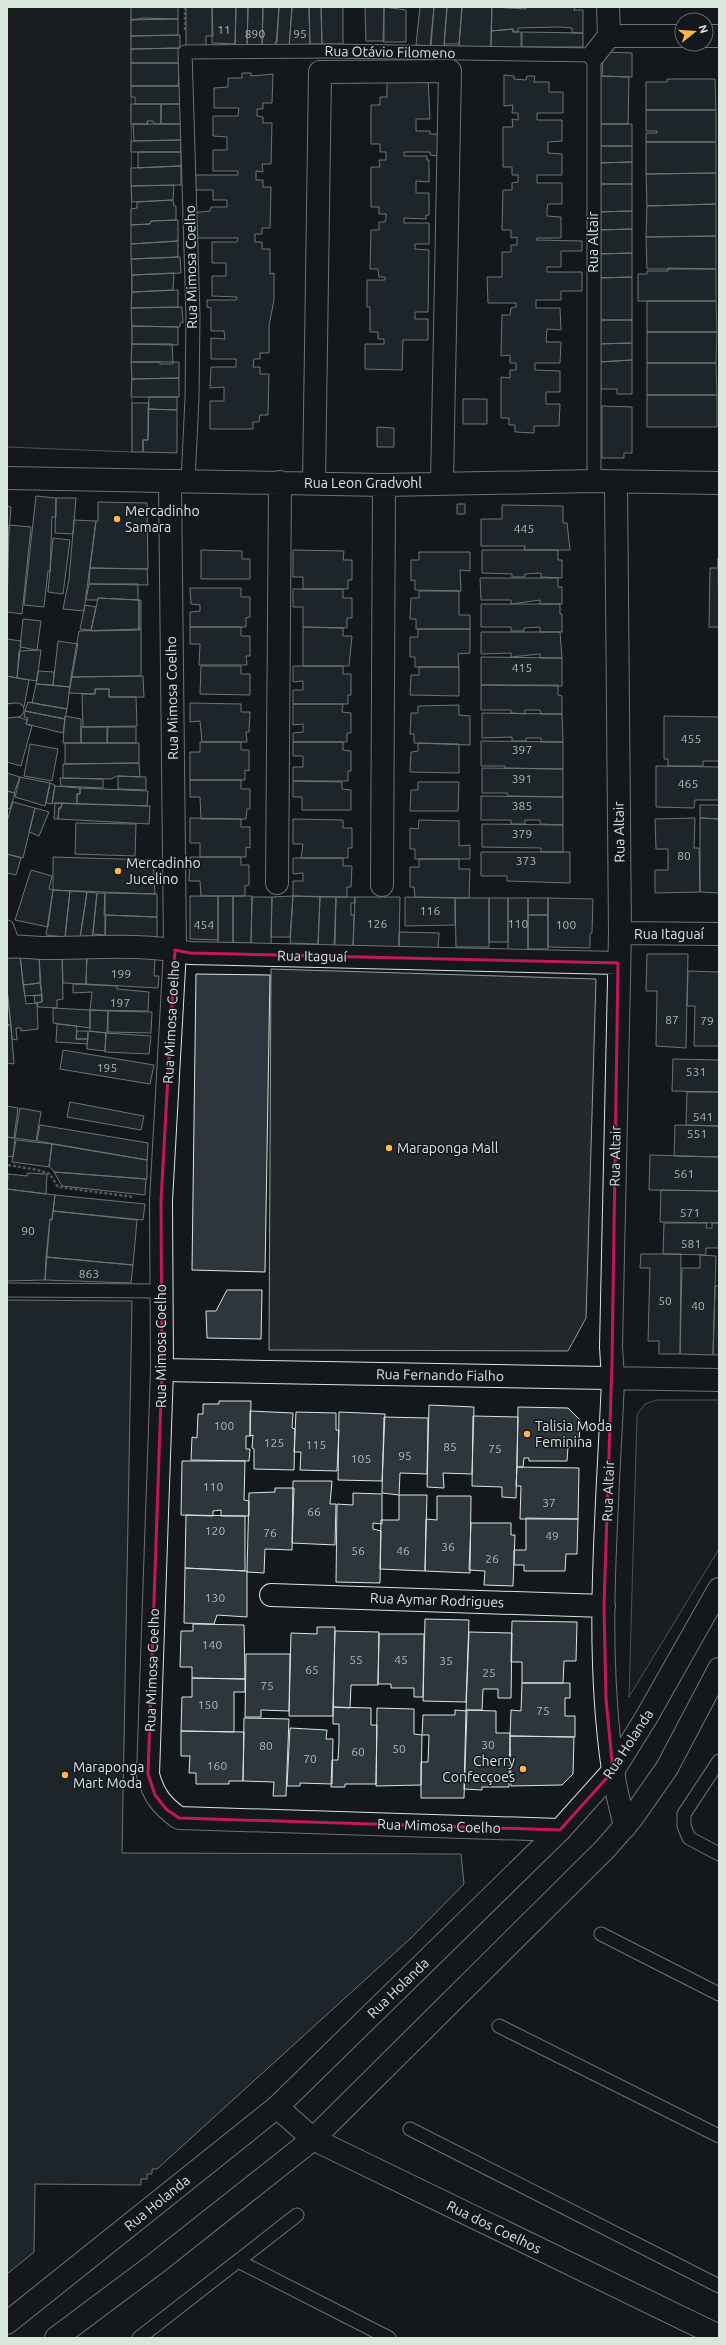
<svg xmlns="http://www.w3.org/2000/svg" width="726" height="2345" font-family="Ubuntu,sans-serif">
<rect width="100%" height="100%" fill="#14181c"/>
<path fill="#202428" stroke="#939e99" d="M7,7h124l1,445 -125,-5z
M656,1400h63v149l-90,148 8,-282 8,-11z"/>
<path fill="#24282b" stroke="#939e99" d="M271,969l325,10 -10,339 -18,33 -299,-1z"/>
<path fill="#2c363c" stroke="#d8e6dc" d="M131,7h47v12l-47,1z
M186,7h26l1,29h-7v11l-20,-1z
M212,7h24l-1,37 -23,-1z
M236,7h12l-1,41 -12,-1z
M248,7h15l-1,41h-15z
M263,7h16l-2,35h-2l1,3 -14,3z
M279,7h13l-3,41 -13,-3z
M292,7h17l1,41h-21z
M309,7h12l1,37h-12z
M321,7h22v37h-21z
M365,7h19v34h-18z
M384,7l22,3v32h-23z
M420,7h14l-3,39 -15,-1z
M434,7h13l-3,41 -14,-1z
M447,7h15l-3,37h-15z
M462,7h30l-1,41 -32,-2z
M492,7l34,2v-2h49l-1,3h9v23h-11v-5l-12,-1 -42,1v4h-5v-3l-22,2z
M143,18l35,1v16l-47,1v-16z
M513,29v3h8v16h-30v-17z
M522,32l61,1v14h-61z
M180,35v13l-49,1v-13z
M182,48v15h-51v-14z
M603,52l29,1v24l-30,-1z
M131,63h49l-2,23h-47z
M242,73h9v3l22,-2 -1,29h-9v6h-6v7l6,1v6h9l-1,41h-9l1,8 -7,-1v9h7v7h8l-1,41h-8v6h-7v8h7v7h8v25l4,-1v27l-5,26v27h-9v6h-6l-1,8h7v7h9l-1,41h-8l-1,7h-6v7h-43v-28h14v-14l-14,1 1,-21h25v-8h-25v-21l14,1 -1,-8h-13v-23l-4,-1v-7h29l1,-3 -25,-1v-20h14v-13h-14v-21h25l1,-4h-47v-25l19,-2 1,-4h16v-7h-14v-10h-22v-15h47v-4h-25v-21h14v-13l-14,-1v-20h25l1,-8h-25v-20l14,-1v-9h14z
M504,75l10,1v3l12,1 1,-4h8l-1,6h15v10h14v21h-26v7h25v21l-14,1v11l14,1v21h-25v8h25v21h-14l-1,6v6l14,1v21h-24l-1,2 46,1v10h-21v16h-14v5h35v19h-21v9h-25v8h24l1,22 -14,-1 -1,13h15l-1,21h-25v7l25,1v21h-14v12h14l-1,22h-25v7l-19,-1v-7h-6v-7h-8v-41l9,1v-8h6v-7h-6v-8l-9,1 1,-41h8l1,-7 5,-1v-4h-28l-1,-26h15v-25h9v-7h6v-8l-6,1v-8h-9l1,-40h9v-7l6,-1v-7h-6v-8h-9v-40h10l-1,-8 6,1v-7h-6l1,-8 -9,1z
M600,76l29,1 -1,47h-28z
M387,78h41l2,41h-14v12h14v3h8v22l-8,-1v-3h-26v4h23v4h2v22l-13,-1v12h13v22h-3v4l-22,-1v5h25v21h-14v5l14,1 -1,62h-13v7h13v21h-25l-1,30 -37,-1v-25h19v-5h-6v-7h-8v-25h-3v-27h18v-3h-6l-1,-8h-8l1,-39h8v-8h6l1,-4v-4h-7v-7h-8v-40h9l-1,-7h7v-8h-6v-8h-9v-39h9v-8h7z
M667,79h48l1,31h-70v-28h21z
M131,86h51v18h-47v-7h-4z
M131,104h30v20h-7l-1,-3h-6l1,3h-17z
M161,104h21l3,20h-24z
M646,110h70v32h-70v-9h11v-2h-11z
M133,124h49v16l-48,1z
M599,124h33v22h-33z
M181,140v12h-50v-11z
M646,142h70v31l-70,1z
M599,146h33v16l-33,1z
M138,152h43v14l-43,2z
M632,162v22h-33l-2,-21z
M181,166v19l-50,1v-18z
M716,173v31l-69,2 -1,-32z
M599,184h33v27l-36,1z
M174,185l-1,15 -41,2 -1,-16z
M173,200l1,6h2v14l-25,1 -1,3 -19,1v-16l6,-1v-6z
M716,204v32l-70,1 1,-31z
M632,211v18l-34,1v-18z
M178,220v21l-47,3v-19l19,-1 1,-3z
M632,229v24l-34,1v-24z
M716,236v33h-69l-1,-32z
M178,241v16l-47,2v-15z
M632,253v24l-34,1v-24z
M180,257l1,16 -49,2 -1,-16z
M668,268l48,1v32h-78v-27h9v-3h21z
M174,273l-1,17 -41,2v-17z
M632,277v43h-34v-42z
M178,290v17l-47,1 1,-16z
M647,301h69l1,31h-70z
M182,307l1,16h-3v4l-48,-1 -1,-18z
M596,320h36v23l-36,1z
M132,326l46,1v18l-46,-1z
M647,332h70l-1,31h-69z
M632,343v17l-33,2 -3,-18z
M132,344h40l1,18h-42z
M632,360v34h-15v-5h-16l-2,-27z
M131,362h29v2h13v-2h6v16l-47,1z
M647,363h69l1,32h-70z
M179,378v19h-48l1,-18z
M647,395h70v32h-70z
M149,397h28v13l-29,-1z
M463,399h24v25h-24z
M132,403h17l-1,37h-5v12h-11z
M602,406l30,1v46h-8v5h-22z
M148,409l29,1v43l-34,-1v-12h5z
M377,427l17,1v19h-17z
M36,496l20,2v19h-4l-2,55 -2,-1 -4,36 -20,-2z
M56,498h20l-3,36 -18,-1z
M98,502l49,1 1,66 -58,-1 6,-47h2z
M457,504h8v10h-8z
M502,505l61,1v17h4l3,27h-46l1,-4h-44v-27h21z
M7,506l4,1 -4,48z
M74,520l22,1 -12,90 -21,-2 6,-30z
M9,525l22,2 -9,87 -15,-2z
M53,538l17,2 -7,54 -15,-2z
M201,550l41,1v8h8v20h-49z
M293,550l51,1 -1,9h9v20h-4v9h-45v-12h-10z
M482,550h76v10h4v18l-21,-1v-4l-16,1v3h-13v-3l-30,-1z
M419,552h51v19l-10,-1 1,21 -46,-1v-10l-4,1v-21h8z
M718,558l1,69h-10l1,-59h8z
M90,568l57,1 1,16 -59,-1z
M480,578h78v9h4v17h-22v-4l-29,4v-4h-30z
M89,584h49v16l-40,-2 -1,2h-11z
M190,588h51v9h9v20l-4,1v9h-56v-15l10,-1v-6l-9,-1z
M293,589h50v9h9v20h-5v10l-44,-1v-20h-10z
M419,591h40v24h11v14h-54v-10h-6l1,-21h8z
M98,598l41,2v30l-48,1z
M139,600h2v29l-2,1z
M481,604h79v10h2v18h-22v-5l-16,1v3h-13v-4h-30z
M85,605l11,2 -5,23 -11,-1z
M23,619l18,2 -4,29 -17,-3z
M190,627h51v9h9v20h-4l1,9h-48l1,-21h-10z
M303,627l40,1v8h9l-3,30h-46z
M141,629v47l-70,1 8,-46z
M418,629h52v24l-12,1 1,13h-44v-10h-5v-20h8z
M481,632h79l2,26h-22v-4l-29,3v-4l-30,1z
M7,639l14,2 -4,37 -10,-2z
M58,641l20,3 -8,43 -17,-2z
M41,650l-4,31 -20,-3 2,-27z
M481,657l81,1v28l-81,-1z
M201,666h40v8h9v21l-50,-1z
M293,666h50v8h8v21h-3v9h-55v-14h10v-9l-10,1z
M419,667h40v29l-49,-1 1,-20h8z
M38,671l16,1 -1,13 -17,-1z
M7,676l22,4 -5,27 -17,-4z
M143,676l1,21h-35v-8h-14v5l-26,-1 2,-16z
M36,684l34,3 -3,22 -35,-6z
M481,685h77v10l4,1v18h-21l-1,-4h-15v4l-14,-1v-3h-30z
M95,689h14v8h27l1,29 -54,1 -1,-33h13z
M28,702l39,7 -2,10 -40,-8z
M190,703l51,1v8h9l-1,20h-3l1,10h-45l-2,-21 -10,1z
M293,704h50l-1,8 9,1v20h-4v9h-54v-9l10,-1v-8l-10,1z
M459,705v10l11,1v29l-56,-2v-9h-4l1,-21h7v-7z
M25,711l40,8 -2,14 -37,-9 2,-6 -4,-1z
M7,713l20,7 -1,4 6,2 -11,40 -14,-4z
M482,713l80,1 1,28h-22v-4h-15v3h-14v-4l-30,1z
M65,716l16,3v24h-18z
M664,716l55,1v44h-16v5h-35v-7h-4z
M81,727h26v16h-26z
M108,727h28v16h-29z
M481,741l82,1v27l-58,-1v-2h-24z
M200,742h41v8h8v21l-4,-1v10h-55v-28h10z
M293,742h50v8l8,1v20h-3v10h-55v-14h10v-11h-10z
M65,743h74v20l-74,1z
M418,743l41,1v29l-49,-1 1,-20 7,-1z
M30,744l28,5 -6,32 -28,-5z
M139,763l1,14 -23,-1 -6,3 -48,-1v-14z
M656,766l63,1v33h-24l-1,8 -38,-1z
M482,768l81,1v28l-51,-1h-4l-1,-3h-25z
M7,773l13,4 -6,16 -7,-2z
M118,776l28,1v13l-28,-1z
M20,777l30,6 -5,23 -30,-9z
M60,778l43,1v9l-42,-2z
M190,780h51v9h9v20h-3l-1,10h-45l-1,-22h-10z
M293,781l49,1v7l9,1v20h-49v-13h-9z
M418,782h41l-1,29h-48l1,-21h7z
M50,783l5,2 -3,19 -6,-1z
M55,786l25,2v6h-3v10l-25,-1z
M80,788l68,3 -1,15 -70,-2v-10h3z
M7,791l8,2 -5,16 -3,-1z
M481,796l82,1v28l-23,-1v-4h-15v4h-14v-4h-30z
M13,802l22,6 -12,50 -16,-4v-33z
M55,803h7l-1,5h-2l-1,11h-4z
M62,803l88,3 -1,18 -91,-5 1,-11h2z
M700,805h19v14l-19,-1z
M35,808l14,4 -10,24 -10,-4z
M190,818l51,1v8h9v21l-4,-1v10h-46v-14h-10z
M695,818l-1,30h5l1,44 -45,1v-23h13v-21h-12l-1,-30z
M700,818l19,1v74l-19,-1z
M293,819l50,1v8h9v20h-4v10h-47l2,-14h-10z
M419,820l40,1v25l11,-1v14h-55v-10h-5v-21l8,1z
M76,823l60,1 -1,32 -60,-2z
M482,824l81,1v27h-22v-4l-59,-1z
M481,852h89v31l-63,-2v-5h-26z
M7,854l14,4 -5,17 -9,-2z
M53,857l100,3 2,34 -102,-4z
M190,857h51v8h8v20l-4,1v10h-44l-1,-15h-11z
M293,858h50v8h9l-1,21h-4v10l-54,-1v-15h10v-8l-10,1z
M419,859h40v10h11l-1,29 -54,-1 -1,-10h-4v-20h9z
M31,870l21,6 -3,13 4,1 -5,37 -33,-7z
M53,890l17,1 -5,46 -19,-2z
M70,891l17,1 -7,46 -15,-1z
M87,892l10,1 -5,47 -12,-2z
M97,893h8v42l-12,-1z
M105,893l52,1v23l-53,-2z
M190,896h28v44l-28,-1z
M218,896h15v48h-15z
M233,896h19l-1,48h-18z
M293,896l27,1 -2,47 -28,-1z
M293,896l-3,41h-19l1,-40z
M252,897h20l-1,48 -20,-1z
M320,897h16l-1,49h-17z
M336,897h19v6h-4v12h3l-1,34h-19z
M355,897h45l-1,52 -46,-3z
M405,897l50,1v27l-50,1z
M455,898h34v49h-33z
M489,898h19v44h-19z
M508,898h20v53l-20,-1z
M548,898v17h-20v-17z
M548,898l45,1 -1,34 -2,1v14l-42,-1z
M106,915l51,2v20h-52z
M528,915h20v34h-20z
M399,932l40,1 -1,15 -39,1z
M87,953l-1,31 -23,-1 -1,-29z
M87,953l68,6 -1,17h5l-1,12 -72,-4z
M20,954h19l1,29 -17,2z
M62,954l1,45 -6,1v8l-19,-1 -1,-4 5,-1 -3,-46z
M647,954h41l-2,94 -30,-2 1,-55h-11z
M20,957l6,47 11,-1 1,26 -17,2v-3h-5l1,12 -5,-1 -5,-50v-31z
M688,971l31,1v74h-25l1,-40h-8z
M196,974l74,1 -5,297 -73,-2z
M40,983l2,12 -17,1 -2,-11z
M73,984l44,2v3l32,3 -1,19 -58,-1 2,-18 -19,1z
M7,989l4,36h-4z
M42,995v7l-7,1 -1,-7z
M53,1008l37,2v18l-37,-5z
M90,1010l18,1 -1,22 -17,-2z
M108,1011l44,1 -1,21 -43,-1z
M57,1024l20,2 -1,13h12l-1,5 -31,-2z
M7,1025h4l3,39 -7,-1z
M77,1031h11v8h-12z
M88,1031l18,2 -1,18 -18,-2z
M106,1033l45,3 -2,18 -44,-2z
M63,1050l91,15 -4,19 -90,-15z
M673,1059l46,1v32l-47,-1z
M687,1092h32v34l-33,-1z
M70,1102l74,14 -3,14 -74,-13z
M7,1106l11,2 -4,30 -7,-1z
M20,1108l21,4 -5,29 -21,-3z
M40,1125l108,18 -1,17 -110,-19z
M675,1125l44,1v31l-45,-1z
M7,1137l8,1 -2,19 -6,-1z
M16,1140l36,4 -3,23 -37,-5z
M52,1144l95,16v19l-93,-7 -5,-6z
M650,1155l69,2v34l-70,-1z
M54,1172l92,7 -1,16 -83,-9z
M27,1173l20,1 -1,20 -39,-5 1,-15 19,2z
M7,1189l48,6 -3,25 -2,-1 -5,61 -38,1z
M661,1190l58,1v32l-59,-1z
M55,1195l90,9 -2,16 -90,-9z
M53,1211l84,9 -4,45 -87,-8 4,-38 2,1z
M664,1223h43l-1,5h6v-5h7v25h-13v7l-43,-1z
M641,1254h40l-1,100h-21v-13h-11l2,-73h-10z
M700,1255l16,1 -3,99 -33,-1 2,-86h18z
M46,1257l87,8 -2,18 -86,-3z
M715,1286h4v69h-6z
M227,1290h35l-1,49 -54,-1 -1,-27h10z
M7,1300l125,1 -10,552 339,1 3,30 -53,54 -254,231h-5v5h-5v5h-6v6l-106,-1 -1,68 -27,22z
M219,1401h32l-1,35h-4v13h4l-1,12 -58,-1 1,-23 5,1 1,-24h5v-10h16z
M429,1405l45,2 -2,67 -29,-1 1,15 -17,-1z
M518,1407l50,1 12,12 -1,27h-11l-1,14h-38v-3h-5l-1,9h-6z
M250,1411l43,2 -1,15 3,1 -1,41 -40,-1v-20l-2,-1 1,-13 -3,1z
M296,1412l40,1v17h3l-2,41 -37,-1 1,-18h-7z
M339,1412l46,2 -3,67 -44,-1z
M473,1416l45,1 -2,81 -14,-1v-10l-30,-1z
M384,1417l44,1 -1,56 -27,-1 -1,22 -17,-2z
M182,1461h63l-1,39 5,1v15h-28v-6l-8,1v5l-32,-1z
M517,1467l62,1 -1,51h-58l1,-33h-5z
M293,1481h39l-2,23h6l-1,41 -43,-2z
M275,1488h19l-2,62 -27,-1 -1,24 -17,-1 2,-79 26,-1z
M353,1493l29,1v30l-9,-1v6l8,2 -1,52 -44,-1 1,-78 16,1z
M399,1495h28l-2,76 -45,-2 1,-49h18z
M437,1496h34l-1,77 -45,-2 1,-52 11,1z
M186,1515l59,1v55l-60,-3z
M526,1518l52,1 -1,35h-11l-1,17h-41v-6h-10v-15h12z
M471,1523h40v12h4l-2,51 -29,-1 1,-14 -16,-1z
M185,1568l62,3v46l-30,-2 -3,9 -30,-1z
M425,1619l44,1 -3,82 -43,-1z
M512,1621l65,1 -1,39h-12l-1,22h-41v-21h-11z
M193,1624l51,1 1,54 -53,-1v-11h-12l1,-36h12z
M317,1627h18l-2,89h-44l2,-83 26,1z
M335,1631l44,1 -1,53h-27l-1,23 -17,-1z
M469,1632l43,1 -1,65h-13v-9h-15l-1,21h-16z
M379,1634h45l-1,63h-9v-9h-23v-4h-13z
M246,1654h44l-1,57 -28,-1v7h-16z
M192,1678l53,1v13h-11v40l-53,-1 1,-34h10z
M522,1683h48v15h-5v18h10v21l-65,-1 1,-26 10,1z
M333,1707l38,1v17h6l-1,59h-31v3h-14l1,-27h6l1,-19v-17h-6z
M377,1708l37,1v25l8,1 -1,50 -45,1z
M455,1710l12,1 -3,87h-43v-36h7l1,-27h-7l1,-20h32z
M466,1710l30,1v22h14l-1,54h-27v3l-18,-1z
M244,1718l45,1 -3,77h-13l1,-14 -31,-1z
M290,1728l37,2 -1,9h7l-1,45 -32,-1v3h-13z
M181,1731l63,1 -1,49h-14v3h-33v-11h-7l1,-17h-9z
M510,1736l64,1 -1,37 -11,11 -51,1z"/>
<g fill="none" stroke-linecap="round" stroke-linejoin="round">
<defs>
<path id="lane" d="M188,482l4,-84 1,-82 -8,-264 147,-1 262,4v426
M7,711l10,-1
M7,927l7,19
M7,1290l154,1
M719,1761l-35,53v12l5,12 30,16
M601,1934l118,60
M499,2026l220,110
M410,2129l309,157
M238,2261l151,77
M139,2338l158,-123"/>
<path id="street" d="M609,36h73
M706,36h13
M594,55l15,-19 -1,-29
M7,478l377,7 210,-4 125,2
M170,482l5,468 -14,251 1,169 -14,404c5,21 14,32 31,44l381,12
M314,483l6,-411 130,-1 -8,412
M616,483l4,450 -9,414 2,32c-5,129 -19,262 0,391 2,19 8,38 12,57
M277,883l3,-401
M382,885l2,-400
M620,933l99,1
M7,947c12,-2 24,1 37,1 48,0 98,-5 146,5l428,10
M162,1370l557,10
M271,1595l333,11
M277,2107l36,32 406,197"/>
<path id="secondary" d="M7,2323l270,-216 283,-277 53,-59 33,-53 73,-129
M56,2338l99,-74 158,-125 292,-290 27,-31 35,-50 52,-99"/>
</defs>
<use href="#lane" stroke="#d8e6dc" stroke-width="15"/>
<use href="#street" stroke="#d8e6dc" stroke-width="24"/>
<use href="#secondary" stroke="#d8e6dc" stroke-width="24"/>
<path stroke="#9da8a2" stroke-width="2.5" stroke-dasharray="3 2" stroke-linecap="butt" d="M185,30v-23
M8,1165l30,5 12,4 8,13 76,10"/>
<use href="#lane" stroke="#14181c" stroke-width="13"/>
<use href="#street" stroke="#14181c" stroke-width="22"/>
<use href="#secondary" stroke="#14181c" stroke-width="22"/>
</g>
<path d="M0 0H726V2345H0ZM175,950l15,3 428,10 -6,400 -8,243 2,93 7,72 -53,59 -381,-12 -13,-9 -11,-14 -7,-21 14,-404 -1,-169z" fill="#14181c" fill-opacity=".55" fill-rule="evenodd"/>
<path fill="none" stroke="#c2185b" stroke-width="3" stroke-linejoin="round" d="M175,950l15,3 428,10 -6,400 -8,243 2,93 7,72 -53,59 -381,-12 -13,-9 -11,-14 -7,-21 14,-404 -1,-169z"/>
<g fill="#ffb74d" stroke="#14181c" stroke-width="1.5">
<circle cx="117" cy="519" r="4"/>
<circle cx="118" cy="871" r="4"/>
<circle cx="389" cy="1148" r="4"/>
<circle cx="527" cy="1434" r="4"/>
<circle cx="523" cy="1769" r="4"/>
<circle cx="65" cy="1775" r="4"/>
</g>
<g text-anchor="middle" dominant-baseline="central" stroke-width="3" stroke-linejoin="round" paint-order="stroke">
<g font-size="12" fill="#adbab4">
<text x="224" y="29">11</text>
<text x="255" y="33">890</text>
<text x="300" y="33">95</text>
<text x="524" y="528">445</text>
<text x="522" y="667">415</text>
<text x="691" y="738">455</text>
<text x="522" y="749">397</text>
<text x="522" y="778">391</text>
<text x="688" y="783">465</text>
<text x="522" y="805">385</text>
<text x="522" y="833">379</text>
<text x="684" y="855">80</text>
<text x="526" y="860">373</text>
<text x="430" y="910">116</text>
<text x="377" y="923">126</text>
<text x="518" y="923">110</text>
<text x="204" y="924">454</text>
<text x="566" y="924">100</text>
<text x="121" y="973">199</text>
<text x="120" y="1002">197</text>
<text x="672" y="1019">87</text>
<text x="707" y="1020">79</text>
<text x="107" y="1067">195</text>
<text x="696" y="1071">531</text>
<text x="703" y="1116">541</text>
<text x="697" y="1133">551</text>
<text x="684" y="1173">561</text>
<text x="690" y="1212">571</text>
<text x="28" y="1230">90</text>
<text x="691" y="1243">581</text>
<text x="89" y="1273">863</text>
<text x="665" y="1300">50</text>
<text x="698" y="1305">40</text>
<text x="224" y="1425">100</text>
<text x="274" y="1442">125</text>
<text x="316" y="1444">115</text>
<text x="450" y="1446">85</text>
<text x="495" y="1448">75</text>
<text x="405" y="1455">95</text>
<text x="361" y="1458">105</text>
<text x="213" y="1486">110</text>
<text x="549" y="1502">37</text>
<text x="314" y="1511">66</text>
<text x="215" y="1530">120</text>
<text x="270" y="1532">76</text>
<text x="552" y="1535">49</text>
<text x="448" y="1546">36</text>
<text x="358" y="1550">56</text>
<text x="403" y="1550">46</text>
<text x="492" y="1558">26</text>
<text x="215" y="1597">130</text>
<text x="212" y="1644">140</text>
<text x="356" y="1659">55</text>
<text x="401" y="1659">45</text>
<text x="446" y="1660">35</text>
<text x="312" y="1669">65</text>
<text x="489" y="1672">25</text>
<text x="267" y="1685">75</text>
<text x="208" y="1704">150</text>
<text x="543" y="1710">75</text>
<text x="488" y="1744">30</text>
<text x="266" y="1745">80</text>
<text x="399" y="1748">50</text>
<text x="358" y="1751">60</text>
<text x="310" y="1758">70</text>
<text x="217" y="1765">160</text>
</g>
<g font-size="14" fill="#d8e6dc" stroke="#14181c">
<text transform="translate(390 52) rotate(1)">Rua Otávio Filomeno</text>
<text transform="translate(593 242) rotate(-90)">Rua Altair</text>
<text transform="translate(191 267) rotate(-91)">Rua Mimosa Coelho</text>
<text x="363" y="483">Rua Leon Gradvohl</text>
<text transform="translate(172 698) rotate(-91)">Rua Mimosa Coelho</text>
<text transform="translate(619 832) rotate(-91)">Rua Altair</text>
<text x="669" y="934">Rua Itaguaí</text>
<text transform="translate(312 956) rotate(1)">Rua Itaguaí</text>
<text transform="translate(171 1022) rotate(-87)">Rua Mimosa Coelho</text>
<text transform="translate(615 1156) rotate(-89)">Rua Altair</text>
<text transform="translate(161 1346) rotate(-90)">Rua Mimosa Coelho</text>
<text transform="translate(440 1375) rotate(1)">Rua Fernando Fialho</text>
<text transform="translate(608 1491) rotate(-88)">Rua Altair</text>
<text transform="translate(437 1600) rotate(2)">Rua Aymar Rodrigues</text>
<text transform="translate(152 1670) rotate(-88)">Rua Mimosa Coelho</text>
<text transform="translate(628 1744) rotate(-57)">Rua Holanda</text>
<text transform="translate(439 1826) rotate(2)">Rua Mimosa Coelho</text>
<text transform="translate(398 1988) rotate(-44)">Rua Holanda</text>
<text transform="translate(157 2203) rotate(-39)">Rua Holanda</text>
<text transform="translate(494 2227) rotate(26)">Rua dos Coelhos</text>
</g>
<g font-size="14" fill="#d8e6dc" stroke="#14181c" text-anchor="start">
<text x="125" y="511">Mercadinho<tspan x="125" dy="16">Samara</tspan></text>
<text x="126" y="863">Mercadinho<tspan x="126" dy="16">Jucelino</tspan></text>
<text x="397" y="1148">Maraponga Mall</text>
<text x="535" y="1426">Talisia Moda<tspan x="535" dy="16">Feminina</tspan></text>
<text x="515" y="1761" text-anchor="end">Cherry<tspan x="515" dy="16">Confecçoes</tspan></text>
<text x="73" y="1767">Maraponga<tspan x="73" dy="16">Mart Moda</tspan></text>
</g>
</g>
<rect width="726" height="2345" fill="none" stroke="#d8e6dc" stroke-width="16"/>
<g transform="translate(694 32) rotate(73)"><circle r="19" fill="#14181c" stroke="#626a69"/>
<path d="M0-3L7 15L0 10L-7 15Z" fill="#ffb74d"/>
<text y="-6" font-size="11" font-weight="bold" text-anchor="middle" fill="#d8e6dc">N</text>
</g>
</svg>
